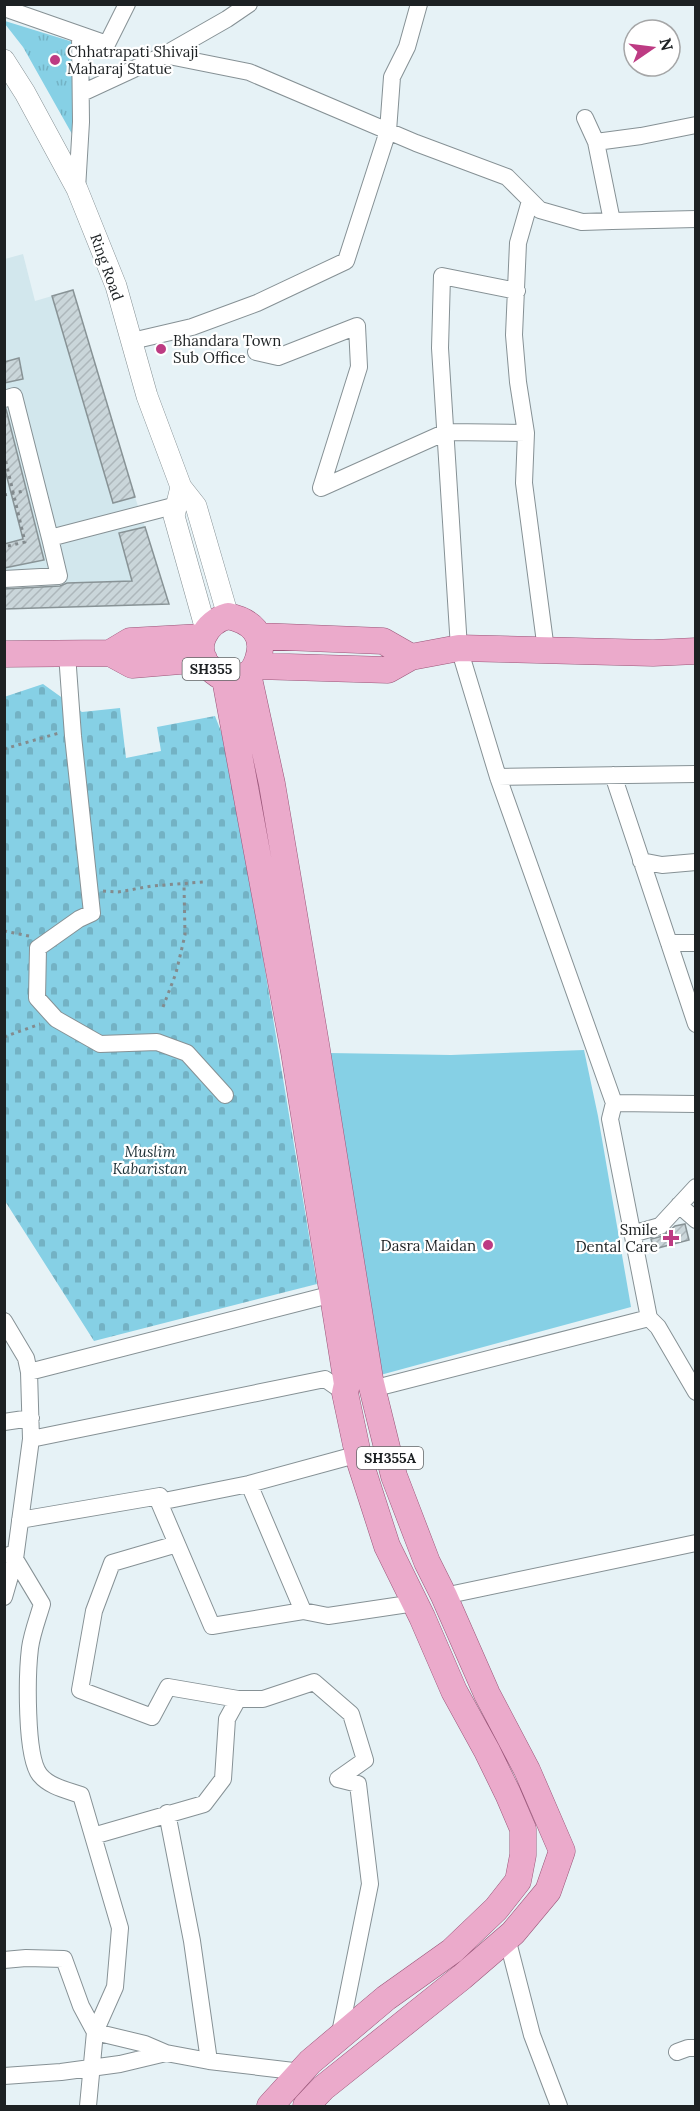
<svg xmlns="http://www.w3.org/2000/svg" width="700" height="2111" font-family="Lora,serif">
<defs>
<pattern id="grass-tufts" width="24" height="20" patternUnits="userSpaceOnUse" patternTransform="scale(1.5)"><rect width="24" height="20" fill="#86d0e5"/><path d="M3 7l-1-3M5 7V3M7 7l1-3M15 17l-1-3M17 17v-4M19 17l1-3" fill="none" stroke="#73b2c4"/></pattern>
<pattern id="cemetery-stones" width="16" height="16" patternUnits="userSpaceOnUse" patternTransform="scale(1.5)"><rect width="16" height="16" fill="#86d0e5"/><path d="M2 7V4a2 2 0 0 1 4 0v3zM10 15v-3a2 2 0 0 1 4 0v3z" fill="#73b2c4"/></pattern>
<pattern id="building-hatch" width="6" height="6" patternUnits="userSpaceOnUse" patternTransform="scale(1.5)"><rect width="6" height="6" fill="#cad6da"/><path d="M-1 1l2-2M0 6l6-6M5 7l2-2" fill="none" stroke="#adb7bb"/></pattern>
</defs>
<rect width="100%" height="100%" fill="#e6f2f6"/>
<path fill="#d2e7ed" d="M23,254l12,47 17,-5 61,207 22,-6 10,30 -26,6 13,48 -127,3v-325z"/>
<path fill="url(#grass-tufts)" d="M5,21l68,21 -1,92 -49,-87 -18,-23z"/>
<path fill="url(#cemetery-stones)" d="M43,684l39,28 38,-4 6,50 35,-7 -4,-24 58,-11 14,36 88,532 -223,57 -89,-140 -1,-504z"/>
<path fill="#86d0e5" d="M584,1050l14,66 33,191 -258,70 -44,-324 122,2z"/>
<path fill="url(#building-hatch)" stroke="#889396" stroke-width="1.5" d="M73,290l62,207 -22,6 -61,-207z
M19,358l4,21 -19,4v-21z
M4,409h2l38,151 -40,8v-24l19,-5 -19,-73z
M145,527l24,77 -165,5v-20l56,-3 7,-3 65,-2 -13,-48z
M685,1224l4,16 -35,9 -3,-10 12,-3 12,-10z"/>
<g fill="none" stroke-linecap="round" stroke-linejoin="round">
<defs>
<path id="minor" d="M249,4l-22,15 -63,36 85,17 167,71 91,34 33,33 42,12 30,-1 -16,-79 -11,-24
M4,8l103,36 20,-40
M82,93l82,-38
M596,142l45,-6 55,-11
M77,189l4,-67 -1,-87
M530,201l-12,42 -4,92 4,47 8,51 -2,50 22,167
M612,221l84,-2
M517,291l-75,-15 -2,72 19,300 39,129 116,326 82,1
M132,341l60,-14 65,-24 89,-42 42,-130 4,-54 15,-30 12,-43
M256,352l22,5 79,-31 2,41 -38,121 125,-56 80,1
M4,399l10,-3 36,142 127,-33
M4,579l55,-3 -9,-38
M67,654l6,82 19,177 -13,6 -41,29 -1,50 19,21 44,25 57,-2 30,11 38,42
M613,775l83,249
M498,777l198,-3
M641,861l21,4 34,-3
M669,943h27
M679,1205l17,15
M632,1234l28,-8 36,-39
M649,1318l9,9 38,65
M4,1321l22,37 3,14 2,67 -16,120 -2,-5 -4,1
M29,1372l304,-78
M372,1389l277,-71 -39,-199 4,-16
M4,1422l27,-4
M31,1439l294,-60 20,14
M359,1454l-110,30 -90,18 53,124 91,-15 25,5 87,-13
M249,1484l54,127
M20,1520l140,-24 -1,6
M177,1544l-65,19 -18,48 -14,79 72,27 16,-30 70,12
M444,1596l252,-53
M4,1597l11,-38 27,45c-4,14 -10,29 -12,44 -3,25 -5,109 10,127 10,12 27,15 41,20l39,133 -5,59 -20,45 -7,74
M167,1813l25,128 17,120
M93,1836l111,-32 19,-25 4,-60 11,-20h25l51,-17 37,32 14,46 -27,19 20,5 12,100 -31,154
M507,1938l25,97 27,71
M4,1960l22,-2 38,1 17,47 14,26 50,12 21,9 -46,11 -59,8 -57,4
M677,2052l11,-4h8
M166,2053l43,8 93,11"/>
<path id="tertiary" d="M4,60l21,33 52,96 39,97 31,110 34,91 15,19 32,110
M181,487l-7,29 32,114"/>
<path id="primary" d="M228,616c23,5 38,18 30,43 -2,6 -5,12 -10,15 -7,4 -16,4 -23,5 -5,-3 -12,-7 -16,-12 -18,-20 -3,-45 19,-51z
M259,636l124,5 28,16
M110,653l20,-12 72,-4
M4,654l106,-1 22,12 72,-6
M256,666l132,4 23,-13 48,-9 194,5 43,-2
M248,674l24,110 44,260 54,335 24,97 33,86 17,34 43,98 40,76 35,81 -14,40 -35,42 -51,44 -139,111 -17,18
M225,679l69,373 53,332 -2,9 14,66 28,87 35,71 32,74 33,60 21,43 15,35v26l-5,26 -22,28 -44,42 -66,47 -76,64 -40,44"/>
</defs>
<use href="#minor" stroke="#869195" stroke-width="18"/>
<use href="#tertiary" stroke="#869195" stroke-width="22"/>
<use href="#primary" stroke="#9a5679" stroke-width="27"/>
<path stroke="#838b8e" stroke-width="3" stroke-dasharray="3 4.5" stroke-linecap="butt" d="M4,454l21,88 -21,5
M4,495l20,-4
M4,749l55,-16
M103,891l15,1 34,-6 51,-4
M4,931l25,5
M163,1007l13,-34 9,-38 -1,-51
M4,1037l36,-13"/>
<use href="#minor" stroke="#fff" stroke-width="16"/>
<use href="#tertiary" stroke="#fff" stroke-width="21"/>
<use href="#primary" stroke="#ebaacb" stroke-width="26"/>
</g>
<g fill="#bd3b83" stroke="#fff" stroke-width="2">
<circle cx="55" cy="60" r="6"/>
<circle cx="161" cy="349" r="6"/>
<path d="M668 1229h6v6h6v6h-6v6h-6v-6h-6v-6h6z"/>
<circle cx="488" cy="1245" r="6"/>
</g>
<g text-anchor="middle" dominant-baseline="central" stroke-width="4.5" stroke-linejoin="round" paint-order="stroke">
<g fill="#fff" stroke="#616465" stroke-width="1.5">
<rect x="182.5" y="658" width="57" height="22" rx="4.5"/>
<rect x="357" y="1447" width="66" height="22" rx="4.5"/>
</g>
<g font-size="14" font-weight="bold" fill="#1d2123">
<text x="211" y="669">SH355</text>
<text x="390" y="1458">SH355A</text>
</g>
<g font-size="15" fill="#1d2123" stroke="#fff" text-anchor="start">
<text x="67" y="51">Chhatrapati Shivaji<tspan x="67" dy="17">Maharaj Statue</tspan></text>
<text x="173" y="340">Bhandara Town<tspan x="173" dy="17">Sub Office</tspan></text>
<text x="658" y="1229" text-anchor="end">Smile<tspan x="658" dy="17">Dental Care</tspan></text>
<text x="476" y="1245" text-anchor="end">Dasra Maidan</text>
</g>
<g font-size="15" fill="#1d2123" stroke="#fff">
<text transform="translate(107 267) rotate(70)">Ring Road</text>
</g>
<g font-size="15" font-style="italic" fill="#1c3036" stroke="#fff">
<text x="150" y="1151">Muslim<tspan x="150" dy="17">Kabaristan</tspan></text>
</g>
</g>
<rect width="700" height="2111" fill="none" stroke="#1d2123" stroke-width="12"/>
<g transform="translate(652 48) rotate(76)"><circle r="28" fill="#ffffff" stroke="#a5a6a7" stroke-width="1.5"/>
<path d="M0-4.5L10 22L0 15L-10 22Z" fill="#bd3b83"/>
<text y="-9" font-size="16" font-weight="bold" text-anchor="middle" fill="#1d2123">N</text>
</g>
</svg>
